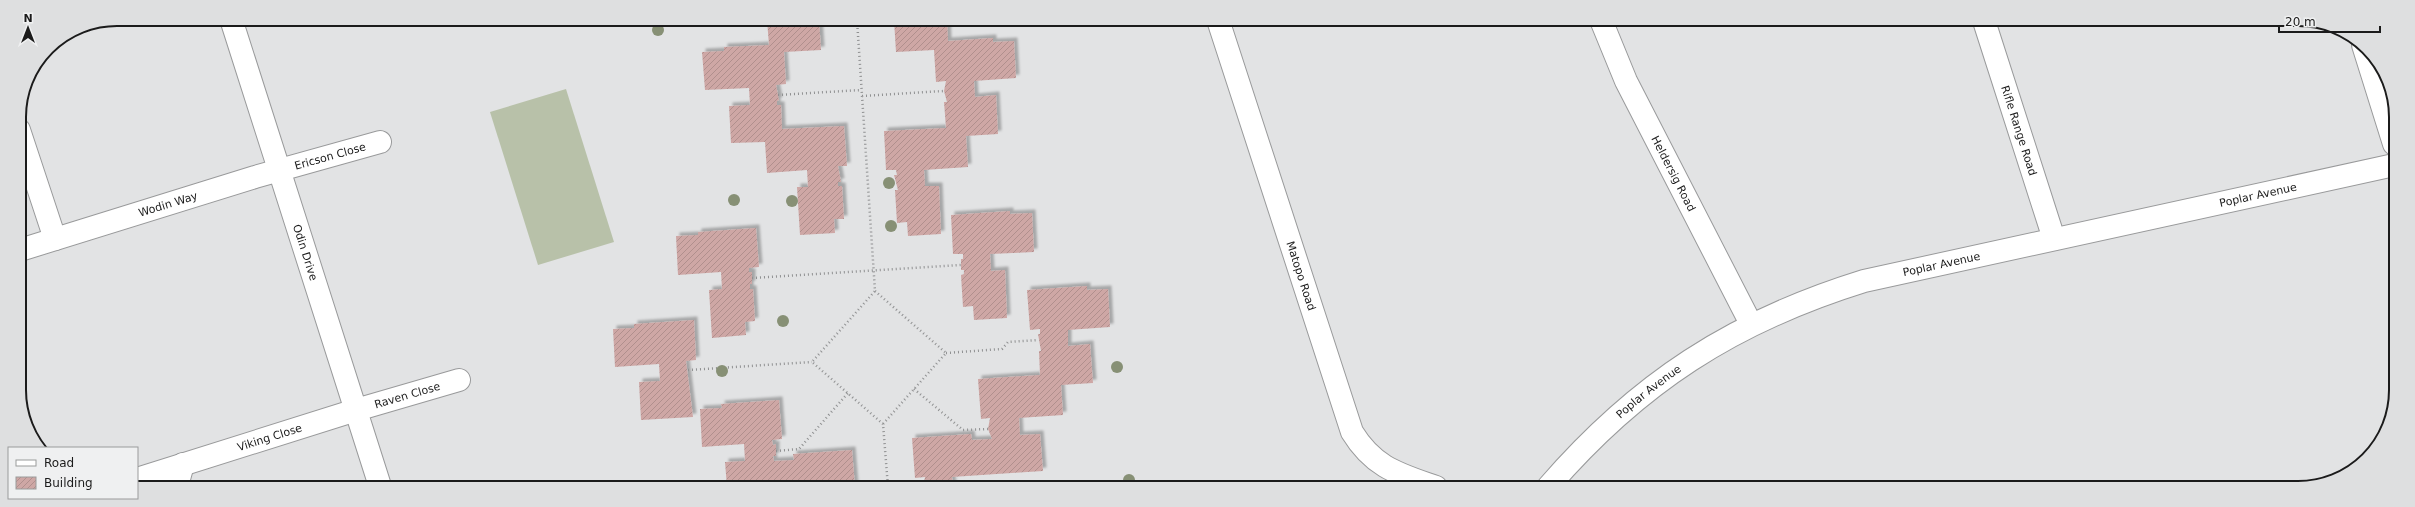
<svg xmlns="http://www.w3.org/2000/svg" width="2415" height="507" font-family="'DejaVu Sans',sans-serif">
<defs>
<pattern id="building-hatch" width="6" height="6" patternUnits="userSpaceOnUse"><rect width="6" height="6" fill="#cea7a5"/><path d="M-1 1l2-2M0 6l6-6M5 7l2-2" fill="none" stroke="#b08f8d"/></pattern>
<filter id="shadow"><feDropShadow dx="3.5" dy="-3.5" stdDeviation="1" flood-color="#0004"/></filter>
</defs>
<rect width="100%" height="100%" fill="#e2e3e4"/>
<path fill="#b8c1a9" d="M566,89l48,153 -76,23 -48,-153z"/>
<path fill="url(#building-hatch)" filter="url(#shadow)" d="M767,20h52l2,30 -37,2 2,32 -10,1 3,15 -2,1v4h4l1,24 62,-3 3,40h-9l3,16h-3v4h4l2,33h-10l1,14 -35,2 -3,-48h11l-1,-17 -40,3 -2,-31 -34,1 -2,-37 21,-1 -1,-17 -44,2 -3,-38 22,-1v-4l45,-2z
M894,20h53l1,21 45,-3v4l21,-1 2,37 -42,3 1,16 21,-2 2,39 -32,2 2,31 -44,3 1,16h14l2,48 -33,2 -1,-14 -10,1 -2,-33h3l-4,-15h3l-1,-5h-10l-2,-39 62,-3 -2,-26h3l-3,-11 2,-10 -10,1 -2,-32 -38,2z
M1010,211v3l22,-1 2,39 -44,2 1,17 14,-1 2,48 -33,2 -1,-14 -10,1 -2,-32 3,-1v-4h-3v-11h2v-5h-10l-2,-39z
M756,228l3,39 -10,1v4h3v12h-2v5h3l2,32 -10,1 1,13 -34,3 -3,-48 13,-1 -1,-17 -43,3 -2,-39 22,-1v-3z
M1087,286v4l21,-1 2,38 -42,3v16l22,-2 3,39 -32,2 2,30 -44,3 1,17 20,-1 3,37 -91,6 1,10h-30l2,-10 -10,1 -3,-40 59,-4 1,6 20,-1 -4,-10 2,-11 -9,1 -3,-40 62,-4 -1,-24h2l-3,-17h2v-5l-10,1 -3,-40z
M694,320l2,40 -10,1 7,56 -52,3 -2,-38 21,-1 -1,-17 -44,3 -2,-38 21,-1v-4z
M779,400l3,39 -10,1 1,5 3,-1v12h-3l1,5 20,-1 -1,-6 59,-4 3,37h-128l-2,-25 20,-1 -1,-17 -42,3 -2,-38 22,-1 -1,-4z"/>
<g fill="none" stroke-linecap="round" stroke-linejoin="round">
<defs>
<g id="minor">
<path id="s1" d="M231,19l149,467"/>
<path id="s2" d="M1218,20l134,412c22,36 47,42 84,55"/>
<path id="s3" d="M1601,20l25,61 125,243"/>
<path id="s4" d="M1984,21l70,218"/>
<path d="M2363,45l31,99"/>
<path d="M19,130l36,109"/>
<path id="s5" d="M20,250l235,-73 125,-35"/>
<path id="s6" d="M137,479l219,-69 103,-30"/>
<path d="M177,486l6,-22"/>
</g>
<g id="tertiary">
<path id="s7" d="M1548,487c90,-104 184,-165 316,-206l530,-116"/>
</g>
</defs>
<use href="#minor" stroke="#999a9b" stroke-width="24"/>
<use href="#tertiary" stroke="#999a9b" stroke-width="24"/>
<path stroke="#8f9091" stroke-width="2.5" stroke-dasharray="1 3" stroke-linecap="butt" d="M857,20l18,271 -63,71 71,62 5,63
M778,95l83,-5
M862,96l82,-5
M752,278l209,-13
M875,291l71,62 -63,71
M946,353l56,-4 6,-7 30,-2
M688,370l124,-8
M914,389l49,41 25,-1
M776,451l23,-2 49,-56"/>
<use href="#minor" stroke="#fff" stroke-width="22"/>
<use href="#tertiary" stroke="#fff" stroke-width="22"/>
</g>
<g fill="#879075">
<circle cx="658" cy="30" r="6"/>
<circle cx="889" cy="183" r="6"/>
<circle cx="734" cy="200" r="6"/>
<circle cx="792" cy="201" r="6"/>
<circle cx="891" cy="226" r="6"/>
<circle cx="783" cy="321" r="6"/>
<circle cx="1117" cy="367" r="6"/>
<circle cx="722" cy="371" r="6"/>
<circle cx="1129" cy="480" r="6"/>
</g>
<g text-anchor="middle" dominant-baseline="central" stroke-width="3" stroke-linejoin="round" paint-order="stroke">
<g font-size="11" fill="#1b1b1b" stroke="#eff0f1">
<text stroke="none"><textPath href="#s4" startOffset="115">Rifle Range Road</textPath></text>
<text stroke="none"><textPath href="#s5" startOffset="324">Ericson Close</textPath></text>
<text stroke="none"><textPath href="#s3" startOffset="170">Heldersig Road</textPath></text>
<text stroke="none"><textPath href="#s7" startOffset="786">Poplar Avenue</textPath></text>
<text stroke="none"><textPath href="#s5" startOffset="155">Wodin Way</textPath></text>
<text stroke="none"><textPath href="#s1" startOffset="245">Odin Drive</textPath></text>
<text stroke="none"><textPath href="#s7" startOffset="462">Poplar Avenue</textPath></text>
<text stroke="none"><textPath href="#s2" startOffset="269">Matopo Road</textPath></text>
<text stroke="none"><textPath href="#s7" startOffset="139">Poplar Avenue</textPath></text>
<text stroke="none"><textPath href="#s6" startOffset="283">Raven Close</textPath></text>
<text stroke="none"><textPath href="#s6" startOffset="139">Viking Close</textPath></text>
</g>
</g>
<path d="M0 0H2415V507H0ZM117 26H2298A91 91 0 0 1 2389 117V390A91 91 0 0 1 2298 481H117A91 91 0 0 1 26 390V117A91 91 0 0 1 117 26Z" fill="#dedfe0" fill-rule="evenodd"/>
<path fill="none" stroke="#1b1b1b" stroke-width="2" d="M117 26H2298A91 91 0 0 1 2389 117V390A91 91 0 0 1 2298 481H117A91 91 0 0 1 26 390V117A91 91 0 0 1 117 26Z"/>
<rect x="8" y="447" width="130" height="52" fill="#eff0f1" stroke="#9a9b9b"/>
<rect x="16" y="460" width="20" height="6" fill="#ffffff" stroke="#9a9b9b"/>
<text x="44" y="467" font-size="12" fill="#1b1b1b">Road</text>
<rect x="16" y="477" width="20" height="12" fill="url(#building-hatch)" stroke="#9a9b9b"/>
<text x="44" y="487" font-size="12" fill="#1b1b1b">Building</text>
<g transform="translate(28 28)" stroke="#eff0f1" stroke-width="3" paint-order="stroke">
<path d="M0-3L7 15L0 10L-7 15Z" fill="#1b1b1b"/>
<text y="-6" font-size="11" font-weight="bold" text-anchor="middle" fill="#1b1b1b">N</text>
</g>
<path d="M2279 26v6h101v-6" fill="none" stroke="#1b1b1b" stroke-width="2"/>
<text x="2285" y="26" font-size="12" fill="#1b1b1b" stroke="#eff0f1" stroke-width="3" paint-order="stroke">20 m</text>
</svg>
